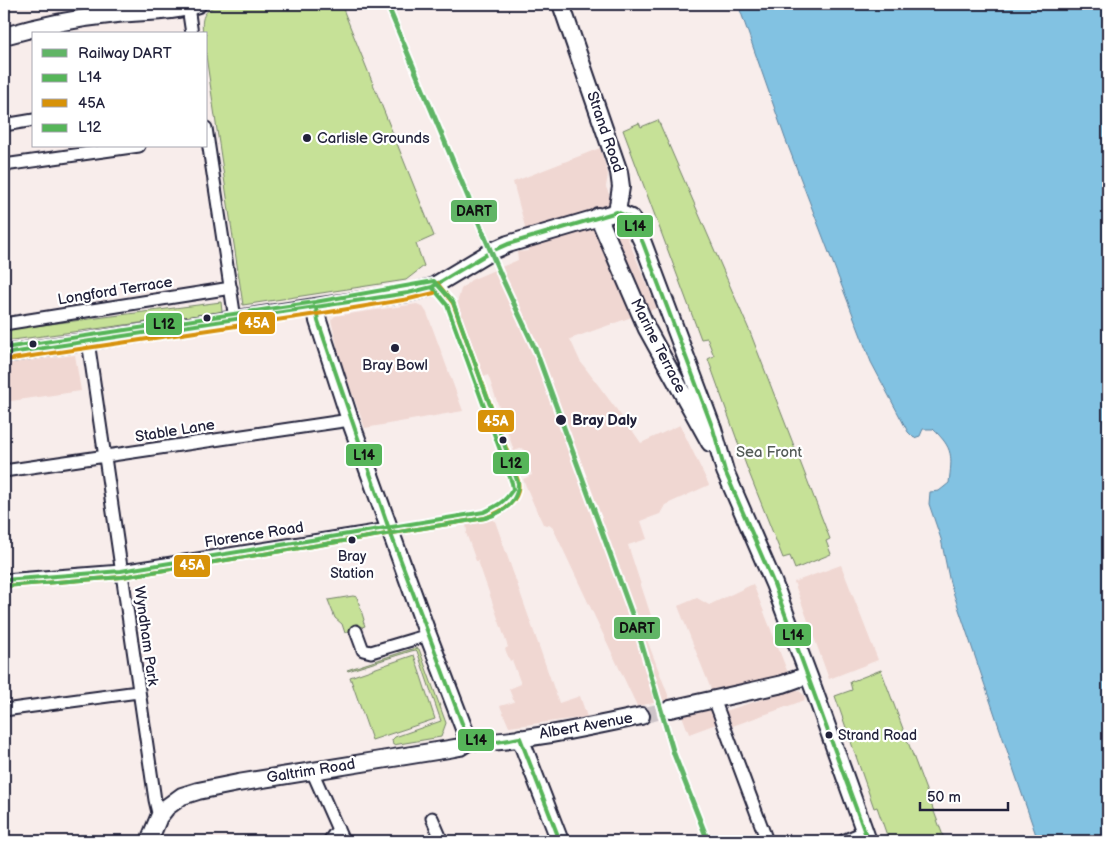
<svg xmlns="http://www.w3.org/2000/svg" width="1112" height="845" font-family="'Balsamiq Sans',sans-serif">
<rect width="100%" height="100%" fill="#f8edeb"/>
<filter id="ink" filterUnits="userSpaceOnUse"><feTurbulence type="fractalNoise" baseFrequency=".02" numOctaves="2"/><feDisplacementMap in="SourceGraphic" scale="10" xChannelSelector="R" yChannelSelector="G"/><feConvolveMatrix kernelMatrix="1 2 1 2 8 2 1 2 1" color-interpolation-filters="sRGB"/></filter>
<g filter="url(#ink)">
<path fill="#f0d7d2" d="M600,148l8,26 -2,13 51,121 -87,31 10,22 52,69 9,13 39,-18 29,60 -44,20 -5,9 -19,7 6,18 -19,6 25,77 -11,5 28,73 -33,6 -85,-180 -9,-2 -9,-19 -11,-26 9,-4 -9,-27 -9,3 -26,-76 -4,2 -27,-74 4,-14 10,-9 47,-20 -1,-8 12,-1 -5,-28 -11,-41z
M417,304l6,3 4,6 36,98 -98,17 -24,-65 -10,-43 4,-4z
M75,355l6,36 -77,11v-38z
M490,518l5,3 64,182 21,-7 7,21 -78,10 -9,-21 14,-4 -5,-13 12,-5 -9,-24 -2,1 -5,-12 3,-2 -30,-86h-2l-10,-28 1,-1 -1,-10z
M841,565l37,95 -49,19 -35,-97z
M753,584l35,89 -27,9h-8l-41,10 -34,-86 19,-8 12,7z
M791,690h7l6,5 1,5 -75,27 -3,-7 -38,14 -8,-21 6,-2h38z"/>
<path fill="#c6e197" stroke="#748269" d="M218,4h123l93,232 -18,8 8,22 -18,14 -163,25 -37,-249v-22h-3c-2,-17 0,-22 15,-30z
M658,120l92,212 80,207 -4,2 5,13 -36,15 -5,-13 -7,2 -37,-93 -38,-106 6,-3 -7,-18 -6,1 -78,-209 16,-7 2,4z
M221,302l1,10 -217,29 -1,-11z
M353,596l4,1 7,23 -1,1 2,5 -20,7 -3,-9 -7,-6 -7,-18z
M415,648l4,1 27,74 -5,14 -48,8 -1,-5 3,-3 46,-16 -24,-70 -1,-1 -5,1 -63,20 -1,-1z
M414,655l21,64 -63,21 -22,-63z
M881,670l64,171h-56l-12,-34 -3,1 -39,-112 17,-6 -2,-8z"/>
<path fill="#82c2e2" stroke="#5c829f" d="M738,4h370v837h-70l-88,-258 -9,-44 -12,-35 1,-12 9,-1 10,-8c3,-27 5,-34 -16,-54h-10l-3,7 -6,2 -6,-6 -37,-70 -86,-224z"/>
<g fill="none" stroke-linecap="round" stroke-linejoin="round">
<path stroke="#cdc4c8" stroke-width="16" stroke-dasharray="16 8" stroke-linecap="butt" d="M641,716l29,-7"/>
<defs>
<path id="street" d="M188,7l4,27
M4,125l30,-5
M206,128l29,191
M4,165l135,-19
M4,324l227,-36
M88,341l67,459 4,17
M4,471l346,-51
M4,580l117,-9 268,-42
M356,631l7,19 8,2 57,-17
M714,699l53,142
M4,710l134,-18
M312,771l31,70
M432,818l10,23
M329,841l9,-12
M843,841l21,-9"/>
<path id="secondary" d="M561,4l58,168 2,15 -4,25
M4,36c38,-11 74,-18 113,-22 26,-3 56,-1 81,-10
M598,216l49,113 63,114
M316,308l2,13 32,99 78,215 38,99 5,6
M4,354l404,-61 24,-6 60,-36 16,-7 109,-32 14,6 12,25 70,186 12,42 49,113 40,106 54,151
M670,709l113,-25 25,-9
M520,738l40,103
M471,740c21,9 141,-18 170,-24
M149,841l10,-24 8,-10 15,-11 16,-5 40,-8 211,-34 11,-2 11,-7"/>
</defs>
<use href="#street" stroke="#22223b" stroke-width="15"/>
<use href="#secondary" stroke="#22223b" stroke-width="20"/>
<use href="#street" stroke="#fff" stroke-width="11"/>
<use href="#secondary" stroke="#fff" stroke-width="16"/>
<defs>
<path id="bus-1" d="M316,308l2,13 71,208 77,205c15,14 36,7 54,4l40,103
M4,354l404,-61 24,-6 60,-36 16,-7 109,-32 14,6 12,25 70,186 12,42 49,113 94,257
M4,580l117,-9 363,-59c13,-6 21,-10 29,-23l-1,-6 -65,-178 -15,-18"/>
<path id="bus-2" d="M5,360l312,-46 92,-15 25,-6
M4,586l118,-9 363,-59c16,-6 37,-16 33,-37l-65,-178 -16,-20"/>
<path id="bus-3" d="M4,348l311,-46 119,-21 19,21 65,181c0,20 -16,30 -33,35l-363,59 -118,9"/>
</defs>
<use href="#bus-1" stroke="#fff" stroke-width="8"/>
<use href="#bus-2" stroke="#fff" stroke-width="8"/>
<use href="#bus-3" stroke="#fff" stroke-width="8"/>
<use href="#bus-1" stroke="#56b559" stroke-width="4"/>
<use href="#bus-2" stroke="#d79209" stroke-width="4"/>
<use href="#bus-3" stroke="#56b559" stroke-width="4"/>
<defs>
<path id="rail-1" d="M387,4l115,274 34,73 100,274 38,129 34,87"/>
</defs>
<use href="#rail-1" stroke="#fff" stroke-width="9"/>
<use href="#rail-1" stroke="#61b566" stroke-width="5"/>
</g>
</g>
<g fill="#22223b" stroke="#fff" stroke-width="2">
<circle cx="307" cy="138" r="5"/>
<circle cx="207" cy="318" r="4.5"/>
<circle cx="33" cy="344" r="4.5"/>
<circle cx="395" cy="348" r="5"/>
<circle cx="561" cy="420" r="6"/>
<circle cx="503" cy="440" r="4.5"/>
<circle cx="352" cy="540" r="4.5"/>
<circle cx="829" cy="735" r="4.5"/>
</g>
<g text-anchor="middle" dominant-baseline="central" stroke-width="4.5" stroke-linejoin="round" paint-order="stroke">
<g font-size="14" fill="#22223b" stroke="#fff">
<text x="352" y="556">Bray<tspan x="352" dy="17">Station</tspan></text>
<text x="838" y="735" text-anchor="start">Strand Road</text>
</g>
<g font-size="15" fill="#22223b" stroke="#fff">
<text transform="translate(605 132) rotate(71)">Strand Road</text>
<text transform="translate(115 291) rotate(-9)">Longford Terrace</text>
<text transform="translate(658 346) rotate(63)">Marine Terrace</text>
<text transform="translate(175 431) rotate(-9)">Stable Lane</text>
<text transform="translate(254 535) rotate(-9)">Florence Road</text>
<text transform="translate(146 636) rotate(82)">Wyndham Park</text>
<text transform="translate(586 726) rotate(-10)">Albert Avenue</text>
<text transform="translate(311 771) rotate(-9)">Galtrim Road</text>
</g>
<g font-size="15" fill="#22223b" stroke="#fff" text-anchor="start">
<text x="317" y="138">Carlisle Grounds</text>
<text x="395" y="365" text-anchor="middle">Bray Bowl</text>
</g>
<g font-size="15" font-weight="bold" fill="#22223b" stroke="#fff" text-anchor="start">
<text x="572" y="420">Bray Daly</text>
</g>
<g font-size="15" fill="#535b57" stroke="#fff">
<text x="769" y="452">Sea Front</text>
</g>
</g>
<g stroke="#fff" stroke-width="2">
<rect x="450" y="199" width="48" height="24" rx="5" fill="#61b566"/>
<rect x="616" y="214" width="38" height="24" rx="5" fill="#56b559"/>
<rect x="238" y="311" width="38" height="24" rx="5" fill="#d79209"/>
<rect x="145" y="312" width="38" height="24" rx="5" fill="#56b559"/>
<rect x="477" y="409" width="38" height="24" rx="5" fill="#d79209"/>
<rect x="345" y="443" width="38" height="24" rx="5" fill="#56b559"/>
<rect x="492" y="451" width="38" height="24" rx="5" fill="#56b559"/>
<rect x="173" y="554" width="38" height="24" rx="5" fill="#d79209"/>
<rect x="613" y="616" width="48" height="24" rx="5" fill="#61b566"/>
<rect x="774" y="623" width="38" height="24" rx="5" fill="#56b559"/>
<rect x="457" y="728" width="38" height="24" rx="5" fill="#56b559"/>
</g>
<g font-size="14" text-anchor="middle" font-weight="bold" fill="#fff">
<text x="257" y="328">45A</text>
<text x="496" y="426">45A</text>
<text x="192" y="570">45A</text>
</g>
<g font-size="14" text-anchor="middle" font-weight="bold" fill="#111">
<text x="474" y="216">DART</text>
<text x="635" y="231">L14</text>
<text x="164" y="329">L12</text>
<text x="364" y="460">L14</text>
<text x="511" y="468">L12</text>
<text x="637" y="633">DART</text>
<text x="793" y="640">L14</text>
<text x="476" y="745">L14</text>
</g>
<rect width="1112" height="845" fill="none" stroke="#fff" stroke-width="20"/>
<rect x="10" y="10" width="1092" height="825" fill="none" stroke="#22223b" stroke-width="2" filter="url(#ink)"/>
<rect x="32" y="32" width="175" height="115" fill="#ffffff" stroke="#a7a7b1"/>
<rect x="42" y="49" width="25" height="8" fill="#61b566" stroke="#a7a7b1"/>
<text x="78" y="58" font-size="15" fill="#22223b">Railway DART</text>
<rect x="42" y="74" width="25" height="8" fill="#56b559" stroke="#a7a7b1"/>
<text x="78" y="82" font-size="15" fill="#22223b">L14</text>
<rect x="42" y="99" width="25" height="8" fill="#d79209" stroke="#a7a7b1"/>
<text x="78" y="108" font-size="15" fill="#22223b">45A</text>
<rect x="42" y="124" width="25" height="8" fill="#56b559" stroke="#a7a7b1"/>
<text x="78" y="132" font-size="15" fill="#22223b">L12</text>
<path d="M920 802v8h88v-8" fill="none" stroke="#22223b" stroke-width="2.5"/>
<text x="927" y="802" font-size="15" fill="#22223b" stroke="#ffffff" stroke-width="4" paint-order="stroke">50 m</text>
</svg>
